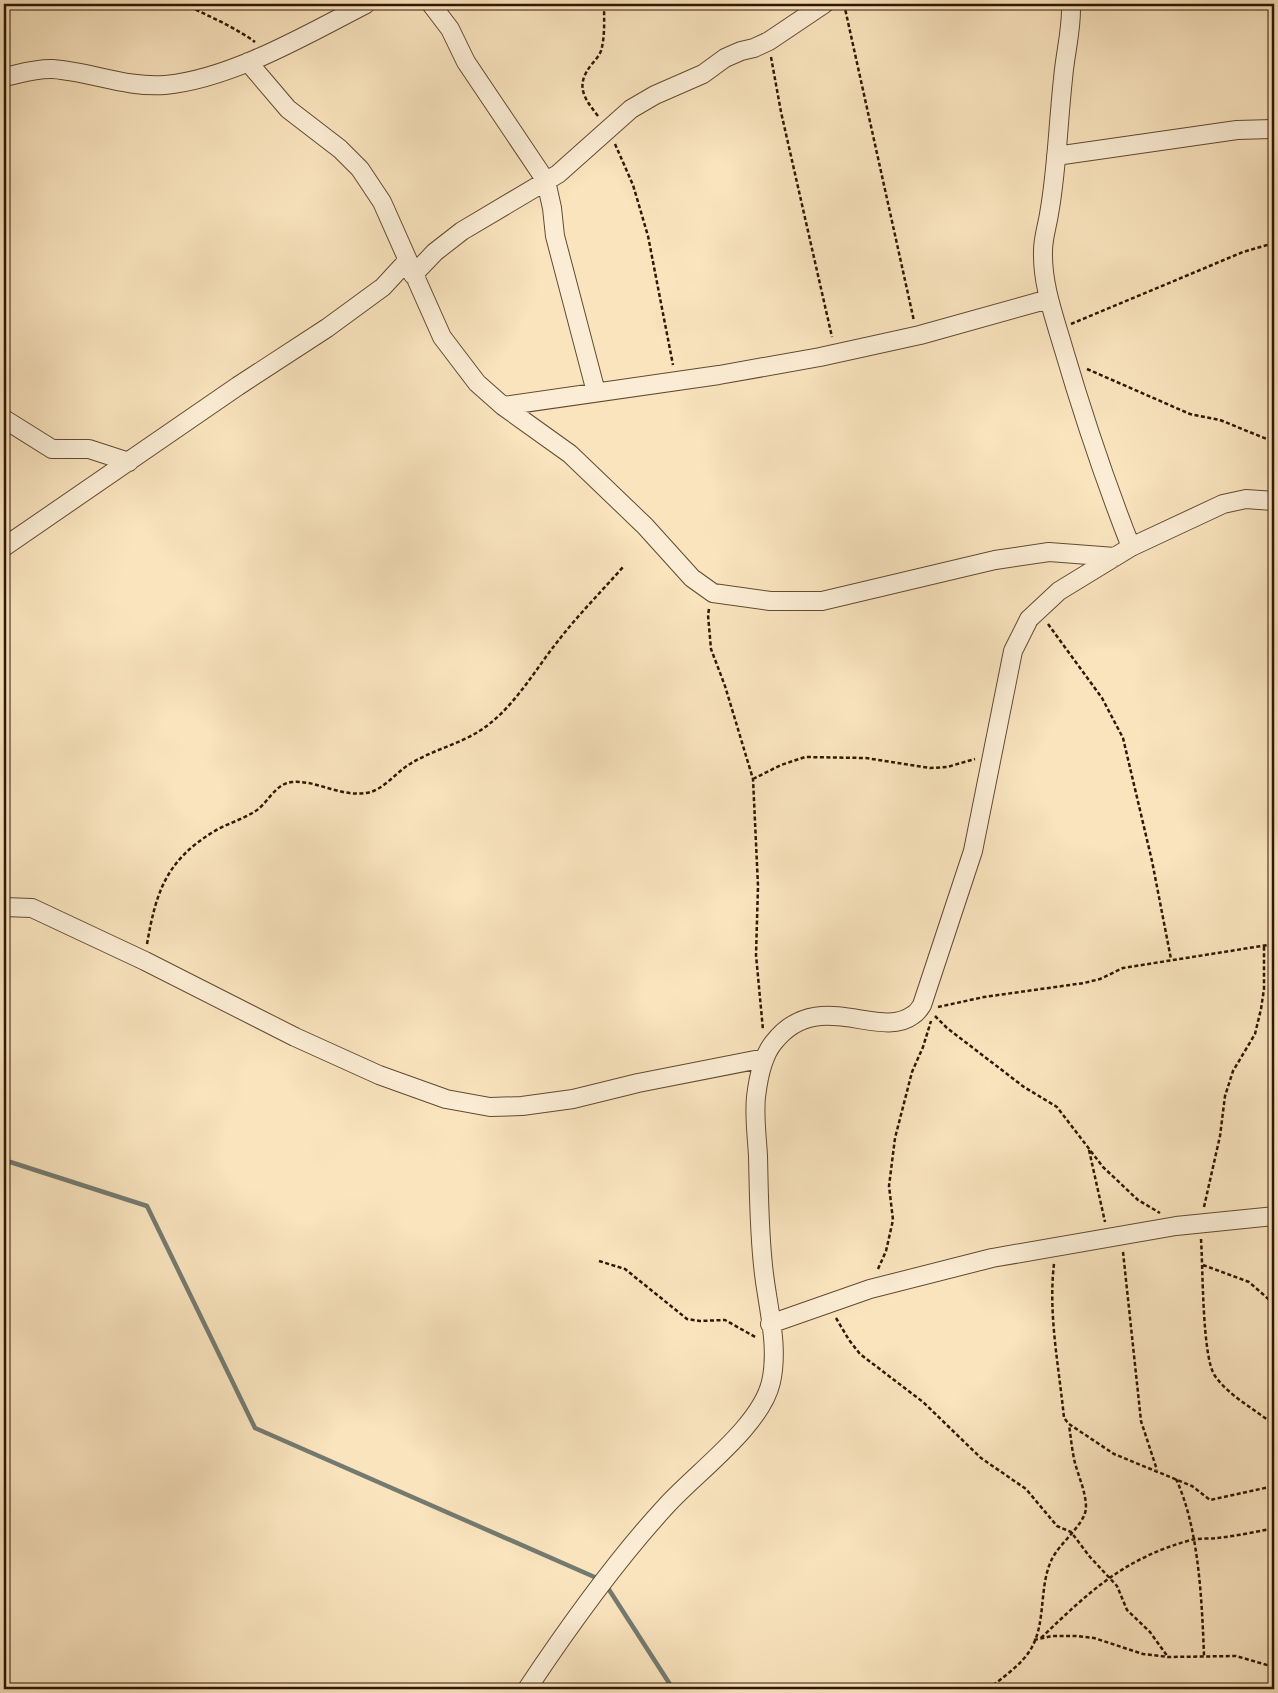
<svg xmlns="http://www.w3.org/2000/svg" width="1278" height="1693" font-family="'Gentium Book Plus',serif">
<rect width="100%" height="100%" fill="#f9e4be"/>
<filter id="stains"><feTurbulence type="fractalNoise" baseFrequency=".004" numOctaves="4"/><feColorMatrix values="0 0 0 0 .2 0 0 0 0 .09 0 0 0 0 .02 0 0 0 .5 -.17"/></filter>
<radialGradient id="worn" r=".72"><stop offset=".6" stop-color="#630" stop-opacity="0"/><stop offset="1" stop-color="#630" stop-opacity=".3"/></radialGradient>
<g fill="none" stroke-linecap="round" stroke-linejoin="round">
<path stroke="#747a70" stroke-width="4.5" d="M4,1160l143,46 108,222 344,151
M606,1585l67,104"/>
<defs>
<path id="street" d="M431,4l19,25 16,33 80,119 6,27 3,28 41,156
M1071,4c1,26 -6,49 -8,75 -5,45 -6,91 -14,135 -2,13 -6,24 -6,37 -1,33 11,65 20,96 20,68 42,134 68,200
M248,62l40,47 52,40 20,20 22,33 60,135 35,46 26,23 67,48 75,72 47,52 21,15 57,8h52l173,-41 54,-8 66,5
M4,77c15,-3 32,-9 49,-8 38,3 74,19 112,16 66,-6 143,-51 201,-81
M1056,156l181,-26 37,-1
M413,275l22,-23 27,-21 96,-57 73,-65 24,-14 48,-21 22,-16 16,-7 13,-3 15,-7 55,-37
M503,406l216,-31 101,-18 100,-22 129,-36
M4,419l48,30h37l40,13
M4,547l234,-161 89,-58 56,-41 24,-26
M4,907l28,1 113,53 150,76 84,38 67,24 44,8 32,-1 51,-7 65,-16 127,-25
M770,1324l100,-35 122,-31 184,-32 98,-10
M527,1689c42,-63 88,-128 140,-184 30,-33 94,-79 104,-123 8,-35 -3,-74 -7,-108 -5,-39 -5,-79 -6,-118 -1,-19 -4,-40 -2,-59 2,-17 7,-42 18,-55 44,-56 105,-1 139,-27 4,-2 7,-7 9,-10l51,-154 40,-200 16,-32 30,-28 72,-44 92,-43 23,-5 28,2"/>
</defs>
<use href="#street" stroke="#634a30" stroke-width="20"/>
<path stroke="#311700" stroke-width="2.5" stroke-dasharray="4 2.5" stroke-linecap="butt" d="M184,4c24,12 49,22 71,38
M844,4l70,317
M771,57l10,55 51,225
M598,116c-15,-19 -23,-31 -6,-52 4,-5 9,-10 10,-17 3,-14 2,-29 2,-43
M615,144l18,41 15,51 25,129
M1071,324l172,-72 31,-9
M1087,369l103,45 30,6 54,22
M709,609l-1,6 3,34 14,37 28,93 5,107 -2,69 7,75
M1048,624l54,74 21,40 29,123 19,98
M753,779l28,-14 24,-8 61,1 64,10 17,-1 28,-8
M147,944c9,-52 19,-83 66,-112 13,-8 28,-12 41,-20 14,-8 20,-28 38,-30 25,-2 48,15 74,11 17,-2 30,-21 44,-29 22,-14 50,-20 71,-34 33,-22 53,-59 77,-89 20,-26 43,-49 65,-74
M938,1007l46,-10 100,-14 16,-4 23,-11 151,-24
M935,1016l12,12 77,59 33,20 46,60 35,33 22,13
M1089,1150l16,72
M1204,1207l16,-71 5,-40 8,-25 22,-37 6,-25 3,-20v-44
M1201,1239c2,27 1,119 14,137 15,21 40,33 59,49
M1123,1252l18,169 16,49
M599,1261l26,8 62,50 13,2 25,-1 32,18
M1054,1264c-6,50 5,103 10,154l5,6 45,30 78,32 18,14 64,-14
M1203,1265l46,17 25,22
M878,1269l8,-18 7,-31 -4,-34 6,-48 17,-66 11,-25 8,-26
M836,1318l13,22 11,14 63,48 58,56 45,31 31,37 14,6 19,25 27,29 10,24 23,22 18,25
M1176,1479c23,49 26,123 28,177
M1041,1638c48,-46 83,-80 150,-98 8,-2 18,-1 26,-2 19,-2 39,-6 57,-10
M1034,1640l18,-4h24l18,2 49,16 25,3 68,-1 38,11
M988,1689c14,-11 35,-25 44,-42 14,-26 7,-59 19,-86 7,-17 34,-36 35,-53 0,-16 -7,-30 -11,-45 -3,-12 -4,-25 -6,-38"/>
<use href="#street" stroke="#fbedd5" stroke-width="18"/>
</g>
<rect width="1278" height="1693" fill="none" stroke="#f9e4be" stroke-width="20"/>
<rect x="5" y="5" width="1268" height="1683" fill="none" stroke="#311700" stroke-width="2.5"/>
<rect x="10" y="10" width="1258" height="1673" fill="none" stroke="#311700"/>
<rect width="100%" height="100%" filter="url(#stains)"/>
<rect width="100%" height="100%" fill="url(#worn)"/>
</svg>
